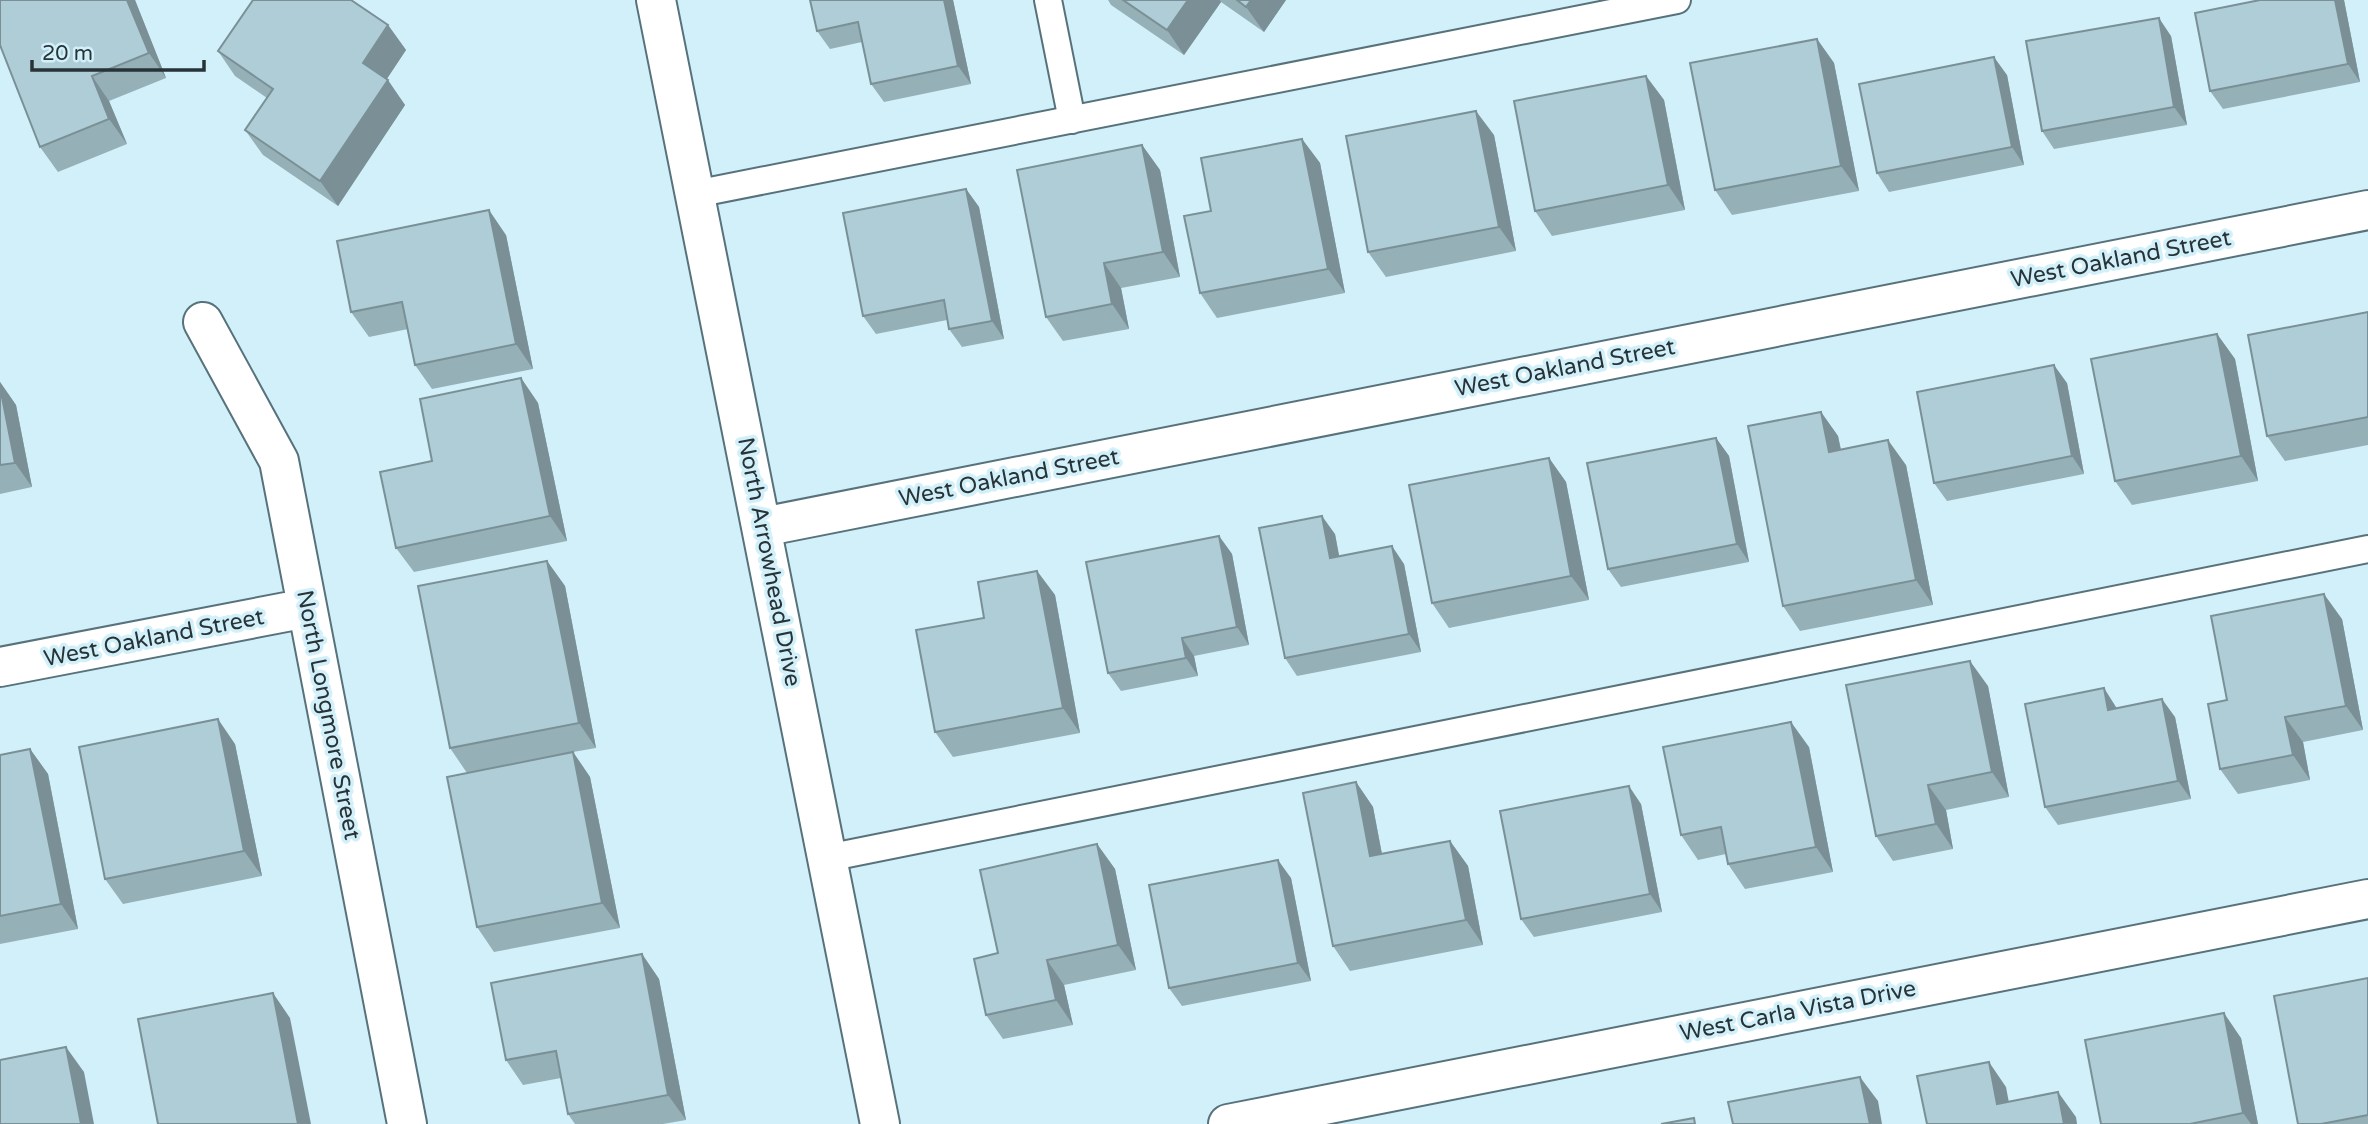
<svg xmlns="http://www.w3.org/2000/svg" width="2368" height="1124" font-family="'Varela Round',sans-serif">
<rect width="100%" height="100%" fill="#d2f0fa"/>
<g fill="none" stroke-linecap="round" stroke-linejoin="round">
<defs>
<path id="lane" d="M1048,0l24,120
M695,194l982,-194
M827,858l1541,-309"/>
<path id="street" d="M203,322l76,139 128,663
M762,527l1606,-317
M0,667l307,-59
M1228,1124l1140,-225"/>
<path id="secondary" d="M656,0l224,1124"/>
</defs>
<use href="#lane" stroke="#57727b" stroke-width="30"/>
<use href="#street" stroke="#57727b" stroke-width="42"/>
<use href="#secondary" stroke="#57727b" stroke-width="42"/>
<use href="#lane" stroke="#fff" stroke-width="26"/>
<use href="#street" stroke="#fff" stroke-width="38"/>
<use href="#secondary" stroke="#fff" stroke-width="38"/>
</g>
<path fill="#96b0b8" d="M0,0h135l31,78 -57,23 18,43 -69,28 -18,-25z
M810,0h143l18,84 -87,18 -13,-18 -9,-42 -32,7 -13,-18z
M1108,0h178l-22,32 -43,-30 -37,53 -73,-50z
M2260,0h84l16,82 -137,27 -13,-18z
M388,25l18,25 -20,29 19,26 -67,101 -75,-51 -18,-25 22,-32 -32,-22 -17,-25z
M2171,36l16,89 -133,24 -12,-18z
M1817,39l17,24 25,128 -127,24 -17,-25z
M2007,75l17,90 -135,27 -12,-19z
M1646,76l18,24 21,110 -133,26 -17,-25z
M1494,135l22,116 -130,26 -18,-25z
M1302,139l18,24 25,130 -128,25 -17,-25 11,-82z
M1142,145l18,25 20,107 -59,11 8,41 -66,12 -17,-24z
M966,189l13,18 25,132 -42,8 -13,-18 -2,-9 -71,14 -13,-18z
M506,235l27,134 -101,20 -17,-24 -7,-36 -39,8 -18,-25z
M2368,312v133l-83,16 -18,-25z
M2217,334l18,25 23,122 -126,24 -17,-24z
M521,378l17,25 29,138 -153,31 -18,-24 36,-87z
M0,382l16,23 16,82 -32,7z
M2067,383l17,91 -137,27 -13,-18z
M1821,412l17,24 3,13 65,16 27,140 -133,26 -17,-25z
M1716,438l13,18 20,106 -128,25 -13,-18z
M1549,458l17,24 23,118 -140,28 -17,-25z
M1335,534l4,23 65,7 17,88 -124,24 -12,-18z
M1219,536l13,18 17,91 -55,11 4,20 -77,15 -13,-18z
M547,561l18,25 31,162 -23,4 17,25 30,151 -126,24 -17,-25 -10,-154 -17,-25z
M1037,571l18,24 25,138 -127,24 -18,-25 49,-114z
M2342,619l21,111 -60,12 7,38 -72,14 -18,-25z
M1988,686l21,111 -63,13 7,39 -60,12 -17,-25z
M2116,707l1,1 58,9 16,82 -133,26 -13,-18z
M235,744l27,132 -139,28 -18,-25z
M1809,747l24,125 -88,17 -17,-25 -2,-10 -28,6 -17,-25z
M30,749l18,25 30,155 -78,15v-189z
M1356,782l17,25 9,47 68,-13 18,25 15,79 -133,26 -17,-25z
M1641,804l21,108 -128,25 -13,-18z
M1097,844l18,25 21,101 -72,15 9,40 -70,14 -17,-24 12,-62z
M1291,878l20,103 -129,25 -13,-18z
M642,954l17,25 27,141 -23,4h-88l-7,-10 -7,-36 -38,7 -17,-25z
M2368,978v146h-70z
M2241,1038l17,86h-157z"/>
<path fill="#7a9096" d="M127,0h8l31,78 -17,-25z
M944,0h9l18,84 -13,-18z
M1188,0h32l1,2 -37,53 -17,-25z
M1251,0h35l-22,32 -18,-25z
M2335,0h9l16,82 -12,-18z
M2159,18l12,18 16,89 -13,-18z
M388,25l18,25 -25,38 -18,-25z
M1817,39l17,24 25,128 -18,-25z
M1994,57l13,18 17,90 -12,-18z
M92,76l17,25 18,43 -18,-25z
M1646,76l18,24 21,110 -17,-25z
M388,80l17,25 -67,101 -18,-25z
M1476,111l18,24 22,116 -17,-24z
M1302,139l18,24 25,130 -17,-24z
M1142,145l18,25 20,107 -17,-25z
M966,189l13,18 25,132 -12,-18z
M489,210l17,25 27,134 -17,-25z
M1104,263l17,25 8,41 -17,-25z
M2217,334l18,25 23,122 -17,-25z
M2054,365l13,18 17,91 -12,-18z
M521,378l17,25 29,138 -17,-25z
M0,382l16,23 16,82 -17,-24 -15,-76z
M1821,412l17,24 8,41 -17,-25z
M1716,438l13,18 20,106 -12,-18z
M1888,440l18,25 27,140 -17,-25z
M1549,458l17,24 23,118 -18,-24z
M1322,516l13,18 8,42 -13,-18z
M1219,536l13,18 17,91 -12,-18z
M1392,546l12,18 17,88 -12,-18z
M547,561l18,25 31,162 -17,-25z
M1037,571l18,24 25,138 -17,-25z
M2324,594l18,25 21,111 -17,-24z
M1182,638l12,18 4,20 -12,-18z
M1970,661l18,25 21,111 -17,-25z
M2104,688l12,19 5,21 -13,-18z
M2162,699l13,18 16,82 -13,-18z
M2285,717l18,25 7,38 -17,-25z
M218,719l17,25 27,132 -18,-25z
M1791,722l18,25 24,125 -17,-25z
M30,749l18,25 30,155 -17,-25z
M573,752l17,25 30,151 -18,-25z
M1356,782l17,25 14,74 -17,-25z
M1928,785l18,25 7,39 -17,-25z
M1629,786l12,18 21,108 -12,-18z
M1450,841l18,25 15,79 -17,-25z
M1097,844l18,25 21,101 -18,-25z
M1278,860l13,18 20,103 -13,-18z
M642,954l17,25 27,141 -18,-25z
M1047,960l17,25 9,40 -17,-25z
M273,993l17,25 21,106h-13z
M2224,1013l17,25 17,86h-7l-8,-11z
M66,1047l18,25 10,52h-13z
M1989,1062l17,25 7,37 -16,-20z
M1860,1077l18,24 4,23h-12z
M2058,1092l18,25 1,7h-13z"/>
<path fill="#afcdd6" stroke="#7a9096" stroke-width="2" d="M0,0h127l22,53 -57,23 17,43 -69,28 -40,-102z
M253,0h98l37,25 -25,38 25,17 -68,101 -75,-51 28,-41 -55,-38z
M810,0h134l14,66 -87,18 -13,-62 -41,9z
M1123,0h65l-21,30z
M1237,0h14l-5,7z
M2260,0h75l13,64 -138,27 -15,-78z
M2159,18l15,89 -132,24 -16,-90z
M1817,39l24,127 -126,24 -25,-127z
M1994,57l18,90 -135,26 -18,-89z
M1646,76l22,109 -133,26 -21,-110z
M1476,111l23,116 -131,25 -22,-116z
M1302,139l26,130 -128,24 -16,-77 27,-5 -10,-53z
M1142,145l21,107 -59,11 8,41 -66,13 -29,-147z
M966,189l26,132 -43,8 -5,-29 -81,16 -20,-103z
M489,210l27,134 -101,21 -13,-63 -51,10 -14,-71z
M2368,312v105l-101,19 -19,-101z
M2217,334l24,122 -126,25 -24,-122z
M2054,365l18,91 -138,27 -17,-91z
M521,378l29,138 -154,32 -16,-76 52,-11 -12,-62z
M0,387l15,76 -15,2z
M1821,412l8,40 59,-12 28,140 -133,26 -35,-180z
M1716,438l21,106 -129,25 -21,-106z
M1549,458l22,118 -139,27 -23,-118z
M1322,516l8,42 62,-12 17,88 -124,24 -26,-130z
M1219,536l18,91 -55,11 4,20 -78,15 -22,-111z
M547,561l32,162 -129,25 -32,-162z
M1037,571l26,137 -128,24 -19,-102 68,-12 -6,-36z
M2324,594l22,112 -61,11 8,38 -73,14 -12,-65 19,-4 -16,-84z
M1970,661l22,111 -64,13 8,39 -60,12 -30,-151z
M2104,688l4,22 54,-11 16,82 -133,26 -20,-103z
M218,719l26,132 -139,28 -26,-132z
M1791,722l25,125 -88,17 -7,-37 -40,8 -18,-88z
M30,749l31,155 -61,12v-161z
M573,752l29,151 -125,24 -30,-150z
M1356,782l14,74 80,-15 16,79 -133,26 -30,-153z
M1629,786l21,108 -129,25 -21,-108z
M1097,844l21,101 -71,15 9,40 -70,15 -12,-56 24,-6 -18,-83z
M1278,860l20,103 -129,25 -20,-103z
M642,954l26,141 -100,19 -12,-63 -50,9 -15,-77z
M2368,978v137l-47,9h-23l-24,-128z
M273,993l25,131h-140l-20,-105z
M2224,1013l19,100 -53,11h-89l-16,-84z
M66,1047l15,77h-81v-64z
M1989,1062l8,42 61,-12 6,32h-137l-10,-48z
M1860,1077l10,47h-137l-5,-22z
M1694,1118l1,6h-34z"/>
<g text-anchor="middle" dominant-baseline="central" stroke-width="7" stroke-linejoin="round" paint-order="stroke">
<g font-size="23" fill="#273337" stroke="#d2f0fa">
<text transform="translate(2121 259) rotate(-11)">West Oakland Street</text>
<text transform="translate(1565 368) rotate(-11)">West Oakland Street</text>
<text transform="translate(1009 478) rotate(-11)">West Oakland Street</text>
<text transform="translate(769 562) rotate(79)">North Arrowhead Drive</text>
<text transform="translate(154 638) rotate(-11)">West Oakland Street</text>
<text transform="translate(328 715) rotate(79)">North Longmore Street</text>
<text transform="translate(1798 1011) rotate(-11)">West Carla Vista Drive</text>
</g>
</g>
<path d="M32 60v10h172v-10" fill="none" stroke="#273337" stroke-width="3.5"/>
<text x="42" y="60" font-size="21" fill="#273337" stroke="#d2f0fa" stroke-width="5" paint-order="stroke">20 m</text>
</svg>
